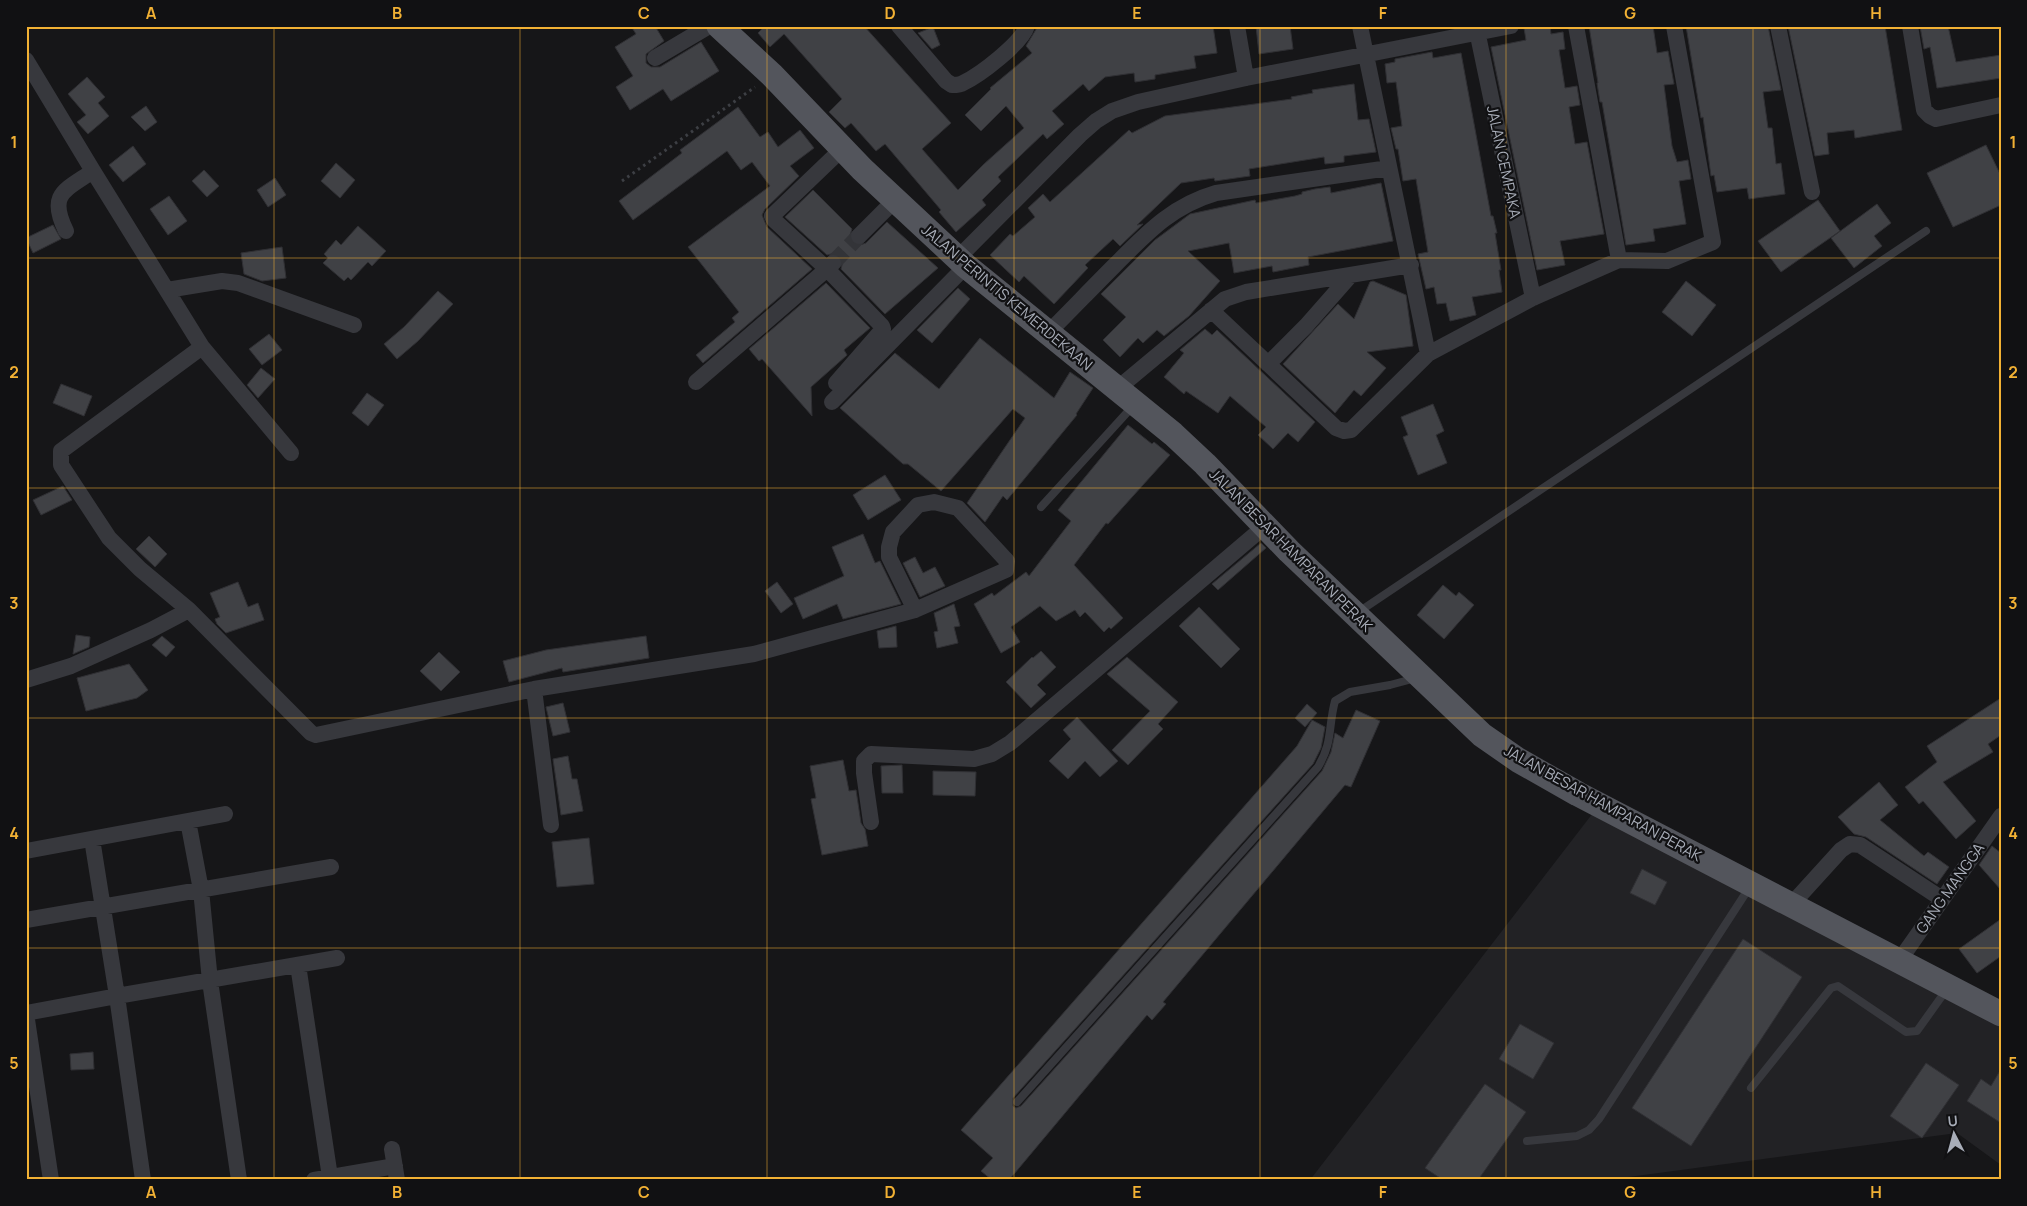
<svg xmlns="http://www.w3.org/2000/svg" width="2027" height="1206" font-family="Manrope,sans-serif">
<rect width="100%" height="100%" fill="#161618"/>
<path fill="#222225" d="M1596,809l405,213v143l-44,-32 -351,47h-296z"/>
<path fill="#404145" stroke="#303034" d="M631,26h24l9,15 -18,13v9l5,4h9l41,-25 18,29 -48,30 -8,-12 -33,21 -14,-23 17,-11 -18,-29 21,-13z
M765,26h99l87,97 -29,26 36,41 26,-26 40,-36 -18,-22 -25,25 -16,-16 26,-26 -1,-1 42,-35 -6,-7 12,-20h175l4,27 -23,3 2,12 -41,7v4l-20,3 -1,-9 -29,4 -16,14 -6,-7 -31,27 12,13 -17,15 -4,-5 -45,43 3,4 -19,19 4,5 -30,27 -17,-20 2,-2 -56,-66 -9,7 -25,-28 -6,5 -16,-16 13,-13 -58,-65 -14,13 -12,-14z
M1256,26h34l3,23 -34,5z
M1534,26h16l1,8 12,-2 2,17 -6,1 6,38 12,-2 3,19 -11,2 6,37 12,-2 17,92 -44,7 5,24 -28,5 -46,-223 35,-7 -2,-12z
M1589,26h64l4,27 11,-2 6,33 -10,1 8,61 5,16 11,-2 3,19 -12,2 7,43 -33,5 2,12 -29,4 -24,-143h-2l-3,-19h1z
M1686,26h82l13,64 -18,2 5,36h4l4,36 5,-1 4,31 -36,5 -2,-11 -30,4 -3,-17 -3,1 -8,-59 -2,1z
M1788,26h97l17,104 -47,8 -1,-8 -27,3 2,21 -14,2z
M1920,26h28l8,36 45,-7v23l-64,10 -7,-41 -6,2z
M933,27l7,18 -8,4 -14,-16z
M1432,52l1,6 28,-5 30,163h2l4,17h-2l6,37h-2l3,22 -30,5 4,18 -26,6 -4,-18 -9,1 -3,-17 -8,2 -8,-35 10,-2 -12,-73 -13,2 -5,-32h-2l-5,-21 11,-2 -6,-44 -9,1 -2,-19 10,-2v-3z
M87,77l18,20 -7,6 11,13 -21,18 -11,-12 9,-7 -18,-21z
M1354,84l4,36 11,-1 7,33 -32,4v6l-19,2 -1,-7 -75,12 1,7 -35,5 -1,-3 -33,5 -44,42 6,-1 -23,22 -7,-7 -28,26 3,3 -34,36 -30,-28 -5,6 -29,-27 20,-21 3,2 22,-19 -7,-9 15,-14 7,8 79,-72 3,3 33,-17 127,-17 -1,-2 22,-4 -1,-3z
M146,106l11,16 -12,9 -14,-14z
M738,107l22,30 8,-5 10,15 22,-17 14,18 -24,18 9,10 -34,33 -3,6 5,12 45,42 -109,94 -7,-8 39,-33 -3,-4 7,-6 -51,-65 82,-61 -18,-24 -11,8 -14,-19 -94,69 -14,-19 63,-48 -2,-3z
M1986,145l15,31v29l-48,22 -26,-54z
M133,146l13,18 -23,18 -14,-17z
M336,163l19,17 -15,18 -19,-17z
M204,170l15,16 -12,11 -15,-16z
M275,178l11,17 -18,12 -11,-17z
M1381,183l12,58 -85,16 1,8 -36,7 -1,-6 -38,7 -5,-30 -41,8 32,30 -31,35 -25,20 -7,-6 -14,13 -5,-5 -18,19 -17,-17 23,-23 -25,-23 54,-54 35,-26 65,-14 1,3 39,-7 7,-2v-2l13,-3 15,-2 1,6z
M813,190l39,39 -3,9 3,5 5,3 9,-3 21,-21 51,46 -53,46 -44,-45 2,-8 -3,-5 -5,-3 -8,2 -42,-38z
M169,196l18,25 -19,14 -18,-26z
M1818,200l22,31 -59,41 -23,-31z
M1877,204l14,19 -17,13 8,10 -28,22 -23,-30z
M53,225l8,14 -28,14 -7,-15z
M358,226l28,25 -14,15 -4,-4 -17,18 -3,-3 -4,4 -21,-18 5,-5 -4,-4 12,-14 5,5z
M282,247l4,31 -24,3 -18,-7 -3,-21z
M1373,281l33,14 7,51 -46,6 19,16 -25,28 -7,-6 -19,23 -52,-49 55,-60 16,15 16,-37z
M1686,281l30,24 -24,31 -30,-24z
M826,283l44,45 -26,22 3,5 -1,1 -35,31 1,29 -50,-57 -3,2 -10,-12z
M958,288l12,11 -38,44 -15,-13z
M438,291l15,13 -35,37 -21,18 -13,-15 20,-17z
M1205,329l7,6 5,-5 98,92 -17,20 -10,-9 -15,16 -15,-14 8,-8 -36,-31 -12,17 -32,-22 -2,3 -20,-17 20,-24 -4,-3z
M269,334l13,16 -20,15 -13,-16z
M980,338l74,60 16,-26 23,16 -17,26 1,1 -70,85 -4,-4 -18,26 -18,-19 58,-85 -12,-9 -72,82 -33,-27h-5l-63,-56 55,-55 44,36z
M261,368l14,11 -17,19 -11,-13z
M61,384l31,12 -8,20 -31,-13z
M367,393l17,12 -16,21 -16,-13z
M1433,404l11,27 -8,4 11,28 -29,12 -15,-38 5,-2 -7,-18z
M1128,425l24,19 2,-2 16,13 -46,51 -16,18 -2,-1 -32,42 49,53 -12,11 -2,-2 -5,5 -19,-20 -5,5 -5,-7 -19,11 -16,-15 -29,21 9,15 -19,11 -27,-49 18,-11 2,3 32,-24 3,4 42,-55 -13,-11z
M885,475l16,25 -33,20 -15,-25z
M63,486l9,14 -31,15 -8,-15z
M863,534l12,29 5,-2 21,43 -58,15 -6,-15 -34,15 -9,-21 50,-22 -12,-29z
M149,536l18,18 -12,13 -19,-18z
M1261,543l5,5 -48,42 -6,-6z
M915,557l8,16 12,-6 10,19 -25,11 -17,-34z
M238,582l10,25 10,-4 6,17 -38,13 -9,-9 -2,-5 5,-2 -10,-24z
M777,582l16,22 -12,9 -16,-22z
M1443,585l13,11 3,-4 15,13 -30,34 -27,-24z
M954,604l6,22 -6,1 4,16 -21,5 -3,-16 4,-1 -4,-18z
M1199,607l41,42 -19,19 -42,-42z
M896,626l1,21 -18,1 -2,-17z
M76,635l14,2 -1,10 -16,7z
M162,636l13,11 -9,10 -14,-12z
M646,636l3,22 -86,14 -1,-4 -53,14 -6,-21 43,-11z
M1041,651l15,16 -19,18 9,9 -15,14 -25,-26 26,-25 1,1z
M439,652l21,20 -19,19 -21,-20z
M1127,657l51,45 -20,22 5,5 -35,36 -16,-15 38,-39 -43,-37z
M129,664l19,26 -11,8 -51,13 -9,-33z
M2001,698v37l-13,9 5,8 -50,30 33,39 -20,18 -33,-38 -4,3 -14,-17 32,-25 -10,-16z
M563,703l7,29 -17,4 -7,-29z
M1307,704l10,9 -12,14 -10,-9z
M1356,710l24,11 -29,66 -6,-2 -182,217 3,2 -14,16 -5,-5 -138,165h-17l-11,-9 12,-13 -32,-28 336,-384 15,-26 13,7 -4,21 -8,16 -300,334v8l3,2 5,-2 301,-335 9,-19 4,-19 8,5z
M1077,717l41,44 -18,16 -15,-16 -17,18 -19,-18 22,-22 -8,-9z
M568,756l4,23h5l6,32 -22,4 -8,-56z
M843,760l6,31 7,-1 5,33 4,6 3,17 -46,9 -11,-56 5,-1 -6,-32z
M902,765l1,28h-21l-1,-27z
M933,771l43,1 -1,24 -42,-1z
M1879,782l19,23 -18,15 44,36 4,-4 21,15 -12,17 -71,-47 -12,-3 -16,-17z
M589,838l5,46 -37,3 -5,-45z
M1992,846l9,7v37l-22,-25z
M1642,869l25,13 -12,23 -25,-12z
M2001,919v37l-24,17 -18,-24z
M1743,939l59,38 -111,169 -59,-38z
M1520,1024l34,19 -21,36 -34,-20z
M93,1052l1,17 -23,1 -1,-16z
M1926,1063l33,22 -37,53 -32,-22z
M2001,1069v54l-34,-22 14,-22 10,7z
M1485,1084l41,28 -48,68h-35l-18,-12z"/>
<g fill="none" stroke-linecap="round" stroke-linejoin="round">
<path stroke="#333438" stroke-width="16" stroke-dasharray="16 8" stroke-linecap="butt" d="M833,263l26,-27"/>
<path stroke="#3d3f44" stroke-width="3" stroke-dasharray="2.5 4" stroke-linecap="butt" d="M622,181l133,-94"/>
<path stroke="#37383d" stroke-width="8" d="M1041,507l92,-101
M1357,613l569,-382
M1751,1088l80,-100 7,-2 68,46 11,-1 30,-42
M1017,1102l301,-335c15,-25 10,-40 17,-66l15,-9 40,-7 26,-7
M1527,1141l50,-5 12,-6 10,-11 150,-231"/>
<path stroke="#37383d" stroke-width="16" d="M899,26l47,55 6,4c4,0 8,0 11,-2 17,-8 59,-40 64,-57
M1237,26l9,52
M1360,26l68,328
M1476,26l57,272
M1576,26l43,234
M1778,26l34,166
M1910,26l14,84 6,6 6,3 65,-14
M655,58l54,-32
M26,60l67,111 109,176 89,106
M66,231c-18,-37 -2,-40 27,-60
M859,236l36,-36
M958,258l122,-123 16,-14 16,-10 26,-9 108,-24 265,-52
M833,263l-6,6 55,57 1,3 -47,54
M167,290l55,-9 16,2 116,42
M1211,310l125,118 8,3 7,-1 77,-76 105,-56 86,-38 48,1 46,-19 -39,-216
M1049,332c22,-22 43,-44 65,-66 32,-32 57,-60 102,-73l173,-25
M202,347l-141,104v14l48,73 31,31 49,41 122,123 5,2 218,-46 220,-35 161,-44 91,-40 1,-9 -49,-53 -24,-6 -16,3 -25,27 -4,15v10l26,53
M1268,364l38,-38 44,-50
M696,382l131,-113 -53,-49 -2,-4 70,-67
M1117,389l108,-90 21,-7 165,-27
M832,402l134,-136
M26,680l45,-14 80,-36 38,-20
M534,689l17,136
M188,821l13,69 9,91 29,199
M871,822l-7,-49v-12l7,-7 103,5 18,-5 18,-11 255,-217
M92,839l25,157 220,-38
M26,851l199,-37
M1791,905l50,-55 9,-6 10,1 82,54
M26,920l305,-53
M1899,961l102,-145
M298,965l32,212
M26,1013l91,-17 26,184
M26,1013l25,167
M392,1149l5,31
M314,1180l81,-14"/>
<path stroke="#53555c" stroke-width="25" d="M719,26l53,49 90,94 104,97 207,168 32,30 84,87 193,184 36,25 60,34 423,220"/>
</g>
<path fill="none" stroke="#f2b134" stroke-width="1" stroke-opacity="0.55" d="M274,26v1154M520,26v1154M767,26v1154M1014,26v1154M1260,26v1154M1506,26v1154M1753,26v1154M26,258h1975M26,488h1975M26,718h1975M26,948h1975"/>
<g text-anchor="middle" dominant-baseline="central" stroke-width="4.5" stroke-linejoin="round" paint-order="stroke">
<g font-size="15" fill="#a8adb8" stroke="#111113">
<text transform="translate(1504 162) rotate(78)">JALAN CEMPAKA</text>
<text transform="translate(1007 297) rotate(40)">JALAN PERINTIS KEMERDEKAAN</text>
<text transform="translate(1291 550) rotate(45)">JALAN BESAR HAMPARAN PERAK</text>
<text transform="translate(1603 803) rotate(29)">JALAN BESAR HAMPARAN PERAK</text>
<text transform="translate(1950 888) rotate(-55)">GANG MANGGA</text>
</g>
</g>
<rect width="2027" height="1206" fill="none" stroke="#111113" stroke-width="55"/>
<g transform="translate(1954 1134) rotate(354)" stroke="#111113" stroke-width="4" paint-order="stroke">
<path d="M0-4L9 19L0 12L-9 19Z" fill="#a8adb8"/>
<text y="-8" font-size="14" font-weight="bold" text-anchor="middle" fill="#a8adb8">U</text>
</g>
<rect x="28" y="28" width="1972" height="1150" fill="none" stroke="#f2b134" stroke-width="2"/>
<g font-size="16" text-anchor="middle" font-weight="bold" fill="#f2b134">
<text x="151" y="19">A</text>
<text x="397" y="19">B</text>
<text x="644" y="19">C</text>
<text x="890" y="19">D</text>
<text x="1137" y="19">E</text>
<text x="1383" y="19">F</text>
<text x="1630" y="19">G</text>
<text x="1876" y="19">H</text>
<text x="14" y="148">1</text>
<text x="2013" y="148">1</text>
<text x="14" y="378">2</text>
<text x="2013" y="378">2</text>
<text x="14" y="609">3</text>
<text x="2013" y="609">3</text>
<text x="14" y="839">4</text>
<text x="2013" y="839">4</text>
<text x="14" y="1069">5</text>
<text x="2013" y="1069">5</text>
<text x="151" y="1198">A</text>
<text x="397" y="1198">B</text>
<text x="644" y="1198">C</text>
<text x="890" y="1198">D</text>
<text x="1137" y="1198">E</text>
<text x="1383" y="1198">F</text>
<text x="1630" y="1198">G</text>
<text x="1876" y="1198">H</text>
</g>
</svg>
